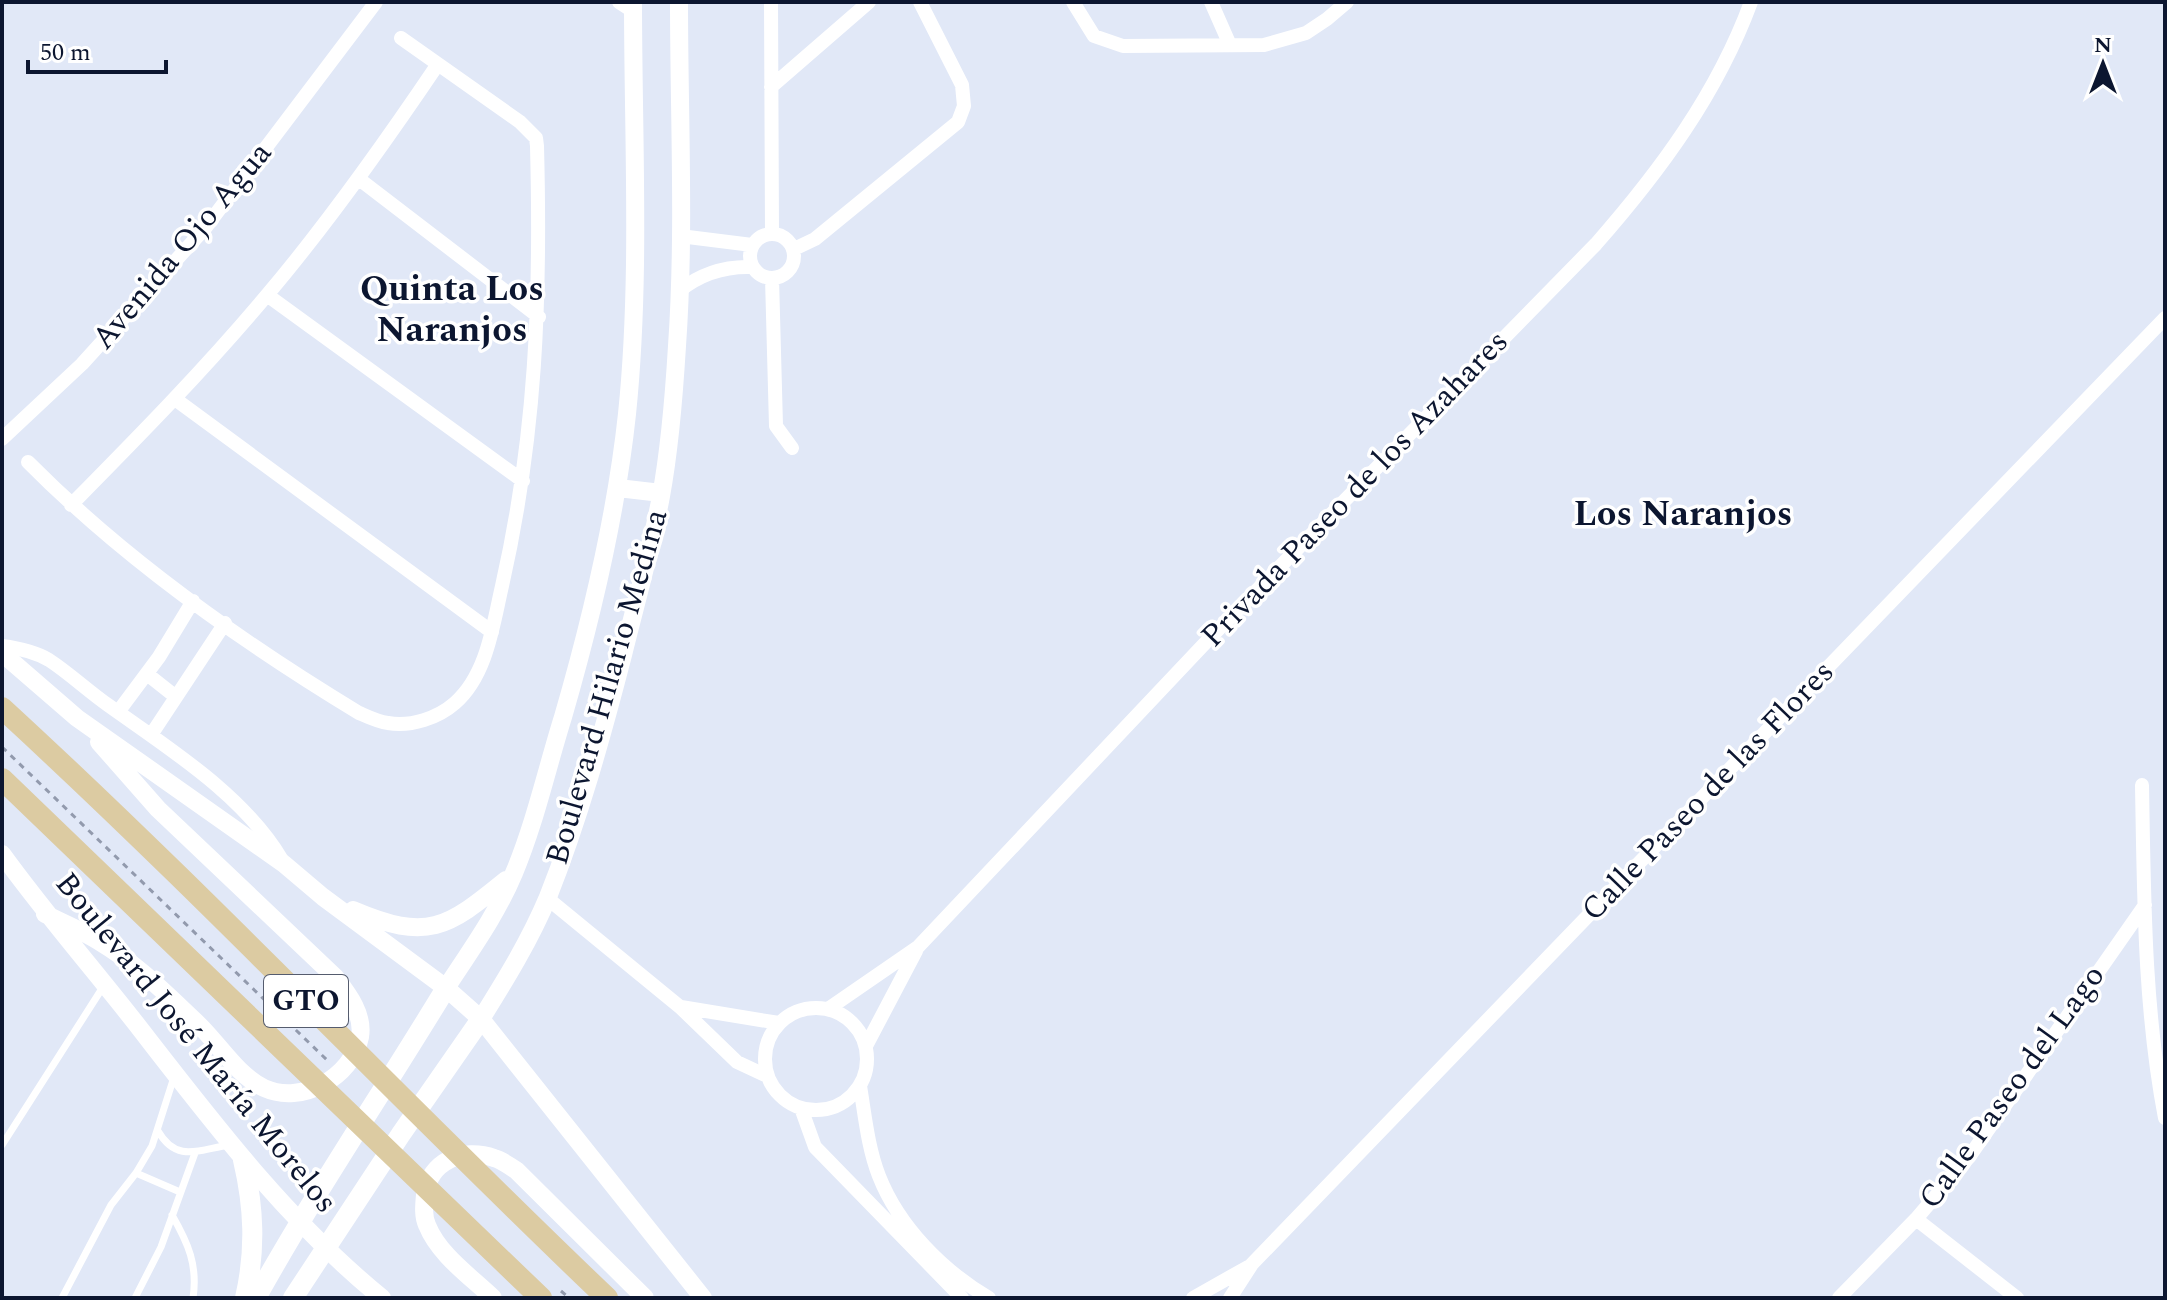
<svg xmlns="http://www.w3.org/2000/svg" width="2167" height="1300" font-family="Spectral,serif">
<rect width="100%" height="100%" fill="#e1e8f7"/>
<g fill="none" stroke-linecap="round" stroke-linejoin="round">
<path stroke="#929aad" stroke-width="3" stroke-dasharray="6 6" stroke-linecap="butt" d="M2,747l326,314
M561,1291l8,7"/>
<path stroke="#fff" stroke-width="7" d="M158,1131c19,33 42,18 72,14
M2,1145l101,-158
M136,1173l44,19
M172,1215c16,28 26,50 21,83
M62,1298l49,-93 25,-32 16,-27 22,-69
M135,1298l26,-51 34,-94"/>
<path stroke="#fff" stroke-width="14" d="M619,2l14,9
M771,2l1,231
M1073,2l21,34 29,10 141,-1 42,-12 21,-14 20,-17
M1211,2l19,43
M771,87l98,-85
M359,179l180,138
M750 256a22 22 0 1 1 44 0a22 22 0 1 1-44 0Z
M680,236l72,9
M794,249l21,-10 143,-117 6,-16 -2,-21 -42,-83
M772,278l4,148 16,22
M679,291c21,-17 45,-25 73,-24
M267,295l256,186
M175,399l317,233
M2,439l80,-75 124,-137 170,-225
M28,462c94,95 217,182 331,251 9,4 19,9 29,10 23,4 50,-5 67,-20 32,-28 38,-78 47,-117 34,-150 39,-286 35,-440l-1,-8 -16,-16 -119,-84
M71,505c67,-68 134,-136 196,-210 62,-73 117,-151 171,-231
M2,646c16,2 32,5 47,14 20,13 39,31 59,45 60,43 136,90 174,155
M147,674l29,23
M118,712l41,-55 34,-56
M151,735l74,-112
M2142,785c2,112 2,223 23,333
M547,898l133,109 57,55 30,14
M681,1007l98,16
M765 1059a51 51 0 1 1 102 0a51 51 0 1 1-102 0Z
M828,1009l90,-62 290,-307 388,-396c64,-73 121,-150 155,-242
M866,1046l50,-95
M860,1086c5,30 8,62 19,90 20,51 64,95 110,122
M801,1108l14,39 147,151
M1916,1219l101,79
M1193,1298l55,-31
M1230,1298l22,-34 913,-946
M1839,1298l77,-79 53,-62 176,-252"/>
<path stroke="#fff" stroke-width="18" d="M618,488l43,5
M2,653l75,65 207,146 39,33 123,91 35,31 222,279
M2,854c42,58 88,111 132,167 77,99 151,198 248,277
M353,910c75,32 94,18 153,-30
M45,914c18,9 38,17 55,28 37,22 67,53 98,82 21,20 39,51 66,64 37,17 88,-10 96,-51 4,-23 -12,-43 -25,-60l-177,-168 -59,-67
M446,988c24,-37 51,-74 68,-115 21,-50 33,-105 49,-156 29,-100 53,-200 64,-303 14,-136 6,-275 6,-412
M481,1019c25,-40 49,-79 67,-122 31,-78 54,-161 75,-242 13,-53 28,-105 38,-159 9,-49 13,-100 16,-150 8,-114 2,-230 2,-344
M493,1298c-23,-22 -54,-43 -66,-73 -4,-9 -3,-19 -2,-30 4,-34 38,-48 69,-37 8,2 15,8 22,12l129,128"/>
<path stroke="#fff" stroke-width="20" d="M243,1160c11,47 13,90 2,138
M256,1298c59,-106 127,-206 190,-310
M293,1298l108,-164 80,-115"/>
<path stroke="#dccba2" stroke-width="22" d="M2,708c208,191 401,396 605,590
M2,779l539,519"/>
</g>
<g text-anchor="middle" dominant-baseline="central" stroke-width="7" stroke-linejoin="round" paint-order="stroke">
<rect fill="#fff" stroke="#555c6e" stroke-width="2" x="264" y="975" width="84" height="52" rx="6"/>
<g font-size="30" font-weight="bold" fill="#0c1630">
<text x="306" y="1001">GTO</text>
</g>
<g font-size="32" fill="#0c1630" stroke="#fff">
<text transform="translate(182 246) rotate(-50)">Avenida Ojo Agua</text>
<text transform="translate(1355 489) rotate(-46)">Privada Paseo de los Azahares</text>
<text transform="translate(607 687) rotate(-74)">Boulevard Hilario Medina</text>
<text transform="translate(1708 791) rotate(-46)">Calle Paseo de las Flores</text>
<text transform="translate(196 1043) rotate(51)">Boulevard José María Morelos</text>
<text transform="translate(2012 1087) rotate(-54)">Calle Paseo del Lago</text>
</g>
<g font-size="36" font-weight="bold" fill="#0c1630" stroke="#fff">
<text x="452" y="289">Quinta Los<tspan x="452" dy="41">Naranjos</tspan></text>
<text x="1683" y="514">Los Naranjos</text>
</g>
</g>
<rect width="2167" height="1300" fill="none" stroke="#0c1630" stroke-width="8"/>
<g transform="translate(2103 64)" stroke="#ffffff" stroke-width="6" paint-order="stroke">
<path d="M0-6L14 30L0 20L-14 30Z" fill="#0c1630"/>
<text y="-12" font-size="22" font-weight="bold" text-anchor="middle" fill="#0c1630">N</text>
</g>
<path d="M28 60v12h138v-12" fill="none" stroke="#0c1630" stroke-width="4"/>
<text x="40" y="60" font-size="24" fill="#0c1630" stroke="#ffffff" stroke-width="6" paint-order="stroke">50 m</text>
</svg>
